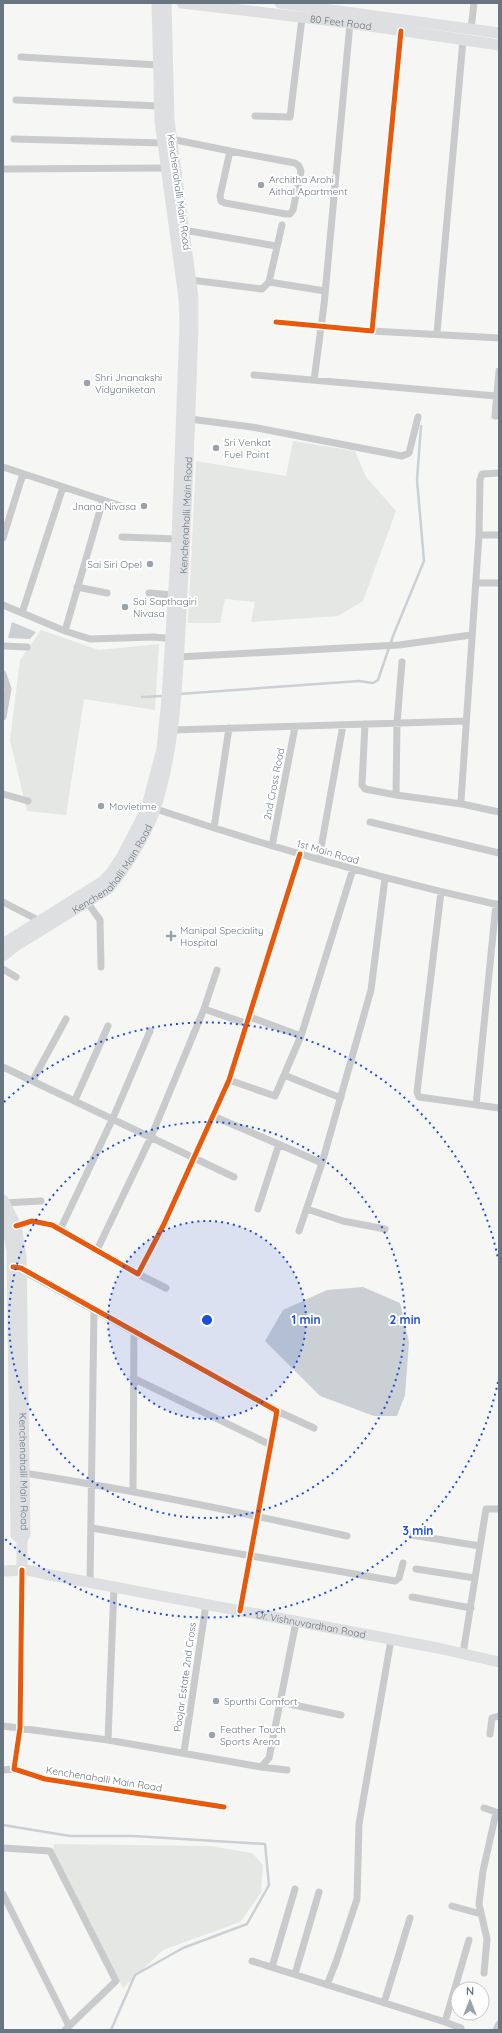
<svg xmlns="http://www.w3.org/2000/svg" width="502" height="2033" font-family="Quicksand,sans-serif">
<rect width="100%" height="100%" fill="#f6f6f5"/>
<path fill="#e4e7e3" d="M293,441l62,10 11,26 30,34 -33,90 -25,15 -87,6 4,-20 -30,-3 -5,24h-32l8,-162 90,15z
M41,630l58,20 60,-6 -4,66 -71,-11 -18,116 -39,-4 -17,-71 10,-80z
M54,1844l156,2 42,7 11,12 -2,28 -21,29 -77,28 -40,38 -70,-137z"/>
<path fill="#cad0d3" d="M12,622l24,10 -6,7 -22,-1z
M363,1287l37,16 9,39 -4,53 -8,21h-23l-54,-20 -55,-55 18,-31 44,-20z"/>
<g fill="none" stroke-linecap="round" stroke-linejoin="round">
<path stroke="#cad0d3" stroke-width="2.5" d="M179,694l180,-13 14,2 5,-3 15,-44 31,-75 -7,-81 4,-54
M142,697l22,-1
M3,1825l67,11h63l132,8 4,41 -22,39 -64,24 -48,27 -24,55"/>
<path stroke="#c9cacb" stroke-width="7" d="M471,29l3,-26
M21,57l137,8
M16,100l144,6
M255,116l35,1 12,-99
M14,139l149,4
M171,139l59,12 -10,45 1,5 4,2 61,11h4l3,-4 8,-39 -2,-5 -4,-3 -65,-12
M3,169l163,-1
M184,230l92,16
M191,280l71,9 7,-7 13,-57
M269,282l56,9
M276,322l96,9 29,-300
M372,331l127,7
M437,333l26,-293
M499,371l-4,45h4
M254,375l242,21
M314,380l10,-75 26,-282
M190,419l62,8 150,29 7,-3 9,-36
M3,467l100,33 -38,131
M499,473l-17,1 -2,6 -1,55 -18,266 1,3 37,8
M103,500l18,6
M479,535h20
M122,537l55,2
M3,538l20,-64
M476,583h23
M77,587l30,6
M149,593l24,2
M3,605l62,26 25,8 64,-2 20,2
M22,613l41,-126
M3,646l24,1
M178,657l221,-12 72,-10
M3,674l5,15 -5,28
M365,724l-3,61 3,4 31,6 66,9
M172,730l294,-9
M3,794l25,7
M396,795l1,-72 5,-61
M153,808c113,38 229,71 346,97
M370,822l129,31
M214,828l15,-100
M272,846l23,-119
M319,859l24,-134
M441,892l-24,200 2,5 80,11
M3,902l37,19
M87,902l13,18 1,47
M3,969l13,8
M204,1009l13,-39
M250,1017l51,19
M3,1067l231,110
M284,1075l57,23
M33,1080l33,-61
M229,1080l46,16 26,-60 52,-167
M75,1100l33,-74
M476,1105l20,-201
M213,1116l109,47
M4,1203l37,-2
M258,1209l21,-65
M307,1209l36,12 42,8
M16,1226l16,-5 20,4 86,49 26,-50 65,-144 71,-226
M60,1230l53,-112 37,-87
M299,1231l23,-68 49,-173 14,-112
M97,1250l54,-113 53,-128 44,15
M18,1268l259,143 -37,200
M138,1274l28,14
M133,1378l138,67
M277,1411l37,17
M24,1473c108,17 216,39 323,63
M133,1491l1,-160
M92,1528l303,53 4,-3 4,-15
M412,1535l68,11
M416,1569l59,9
M22,1570l-2,158 -6,41 31,10 179,28
M90,1583l4,-274
M412,1597l59,11
M463,1654l23,-145h13
M280,1702l61,13
M3,1726l105,14 153,27 8,-9 27,-136
M490,1734l2,-16 7,-2
M108,1740l6,-153
M184,1752l22,-148
M261,1767l26,3
M3,1770l11,-1
M484,1808l15,5
M3,1848l47,3 66,130 -51,49
M3,1894l66,132
M452,1906l29,8
M252,1961l193,61 24,-82
M272,1967l23,-78
M484,1973l3,-34 -8,-35 4,-33 13,-58
M295,1974l24,-82
M327,1985l9,-23 21,-63 2,-75 32,-184
M384,2003l26,-85
M445,2022l16,6
M496,2030l3,-6"/>
<g stroke="#dedfe0" stroke-width="11">
<path id="s1" d="M182,3l168,20 149,22"/>
<path d="M280,3l219,30"/>
<path d="M3,944l99,-62 9,-9 11,-17 24,-46 16,-61 5,-51 10,-159 8,-214 -1,-27 -24,-177 -3,-118"/>
<path id="s2" d="M3,956l14,-11 91,-56c16,-18 38,-54 46,-77 22,-65 23,-133 27,-200 5,-96 9,-191 12,-287v-27l-24,-178 -3,-117"/>
<path id="s3" d="M3,1200l13,26 5,31 4,277 -3,6v30"/>
<path d="M3,1220l5,10 4,21 4,284 6,5"/>
<path id="s4" d="M3,1571l24,-1 18,4 393,74 61,14"/>
</g>
<defs>
<path id="cycleway" d="M276,322l96,9 29,-300
M16,1226l16,-5 20,4 86,49 26,-50 65,-144 71,-226
M13,1267l8,1 256,143 -37,200
M22,1570l-2,158 -6,41 31,10 179,28"/>
</defs>
<use href="#cycleway" stroke="#fff" stroke-width="8"/>
<use href="#cycleway" stroke="#e8590c" stroke-width="5"/>
</g>
<circle cx="207" cy="1320" r="99" fill="#1d4ed8" fill-opacity=".12"/>
<g fill="none" stroke="#1d4ed8" stroke-width="2" stroke-dasharray="2 4">
<circle cx="207" cy="1320" r="99"/>
<circle cx="207" cy="1320" r="198"/>
<path d="M498 1382A298 298 0 0 1 4 1538M4 1102A298 298 0 0 1 498 1258"/>
</g>
<g fill="#9aa3aa" stroke="#fff" stroke-width="1.5">
<circle cx="261" cy="185" r="4"/>
<circle cx="87" cy="383" r="4"/>
<circle cx="216" cy="448" r="4"/>
<circle cx="144" cy="506" r="4"/>
<circle cx="150" cy="564" r="4"/>
<circle cx="125" cy="607" r="4"/>
<circle cx="101" cy="806" r="4"/>
<path d="M169 930h4v4h4v4h-4v4h-4v-4h-4v-4h4z"/>
<circle cx="216" cy="1701" r="4"/>
<circle cx="212" cy="1735" r="4"/>
</g>
<g text-anchor="middle" dominant-baseline="central" stroke-width="4" stroke-linejoin="round" paint-order="stroke">
<g font-size="10" fill="#697682" stroke="#fff">
<text stroke="none"><textPath href="#s1" startOffset="160">80 Feet Road</textPath></text>
<text transform="translate(179 192) rotate(82)">Kenchenahalli Main Road</text>
<text stroke="none"><textPath href="#s2" startOffset="514">Kenchenahalli Main Road</textPath></text>
<text transform="translate(274 784) rotate(-79)">2nd Cross Road</text>
<text transform="translate(328 852) rotate(16)">1st Main Road</text>
<text stroke="none"><textPath href="#s2" startOffset="142">Kenchenahalli Main Road</textPath></text>
<text stroke="none"><textPath href="#s3" startOffset="275">Kenchenahalli Main Road</textPath></text>
<text stroke="none"><textPath href="#s4" startOffset="313">Dr. Vishnuvardhan Road</textPath></text>
<text transform="translate(185 1677) rotate(-82)">Poojar Estate 2nd Cross</text>
<text transform="translate(104 1779) rotate(9)">Kenchenahalli Main Road</text>
</g>
<g font-size="10" fill="#697682" stroke="#fff" text-anchor="start">
<text x="269" y="179">Architha Arohi<tspan x="269" dy="12">Aithal Apartment</tspan></text>
<text x="95" y="377">Shri Jnanakshi<tspan x="95" dy="12">Vidyaniketan</tspan></text>
<text x="224" y="442">Sri Venkat<tspan x="224" dy="12">Fuel Point</tspan></text>
<text x="136" y="506" text-anchor="end">Jnana Nivasa</text>
<text x="142" y="564" text-anchor="end">Sai Siri Opel</text>
<text x="133" y="601">Sai Sapthagiri<tspan x="133" dy="12">Nivasa</tspan></text>
<text x="109" y="806">Movietime</text>
<text x="180" y="930">Manipal Speciality<tspan x="180" dy="12">Hospital</tspan></text>
<text x="224" y="1701">Spurthi Comfort</text>
<text x="220" y="1729">Feather Touch<tspan x="220" dy="12">Sports Arena</tspan></text>
</g>
</g>
<circle cx="207" cy="1320" r="6" fill="#1d4ed8" stroke="#fff" stroke-width="2"/>
<g font-size="12" text-anchor="middle" font-weight="bold" fill="#1d4ed8" stroke="#fff" stroke-width="4" stroke-linejoin="round" paint-order="stroke">
<text x="306" y="1324">1 min</text>
<text x="405" y="1324">2 min</text>
<text x="418" y="1535">3 min</text>
</g>
<rect width="502" height="2033" fill="none" stroke="#697682" stroke-width="8"/>
<g transform="translate(470 2001)"><circle r="19" fill="#ffffff" stroke="#c3c8cd"/>
<path d="M0-3L7 15L0 10L-7 15Z" fill="#9aa3aa"/>
<text y="-6" font-size="11" font-weight="bold" text-anchor="middle" fill="#697682">N</text>
</g>
</svg>
